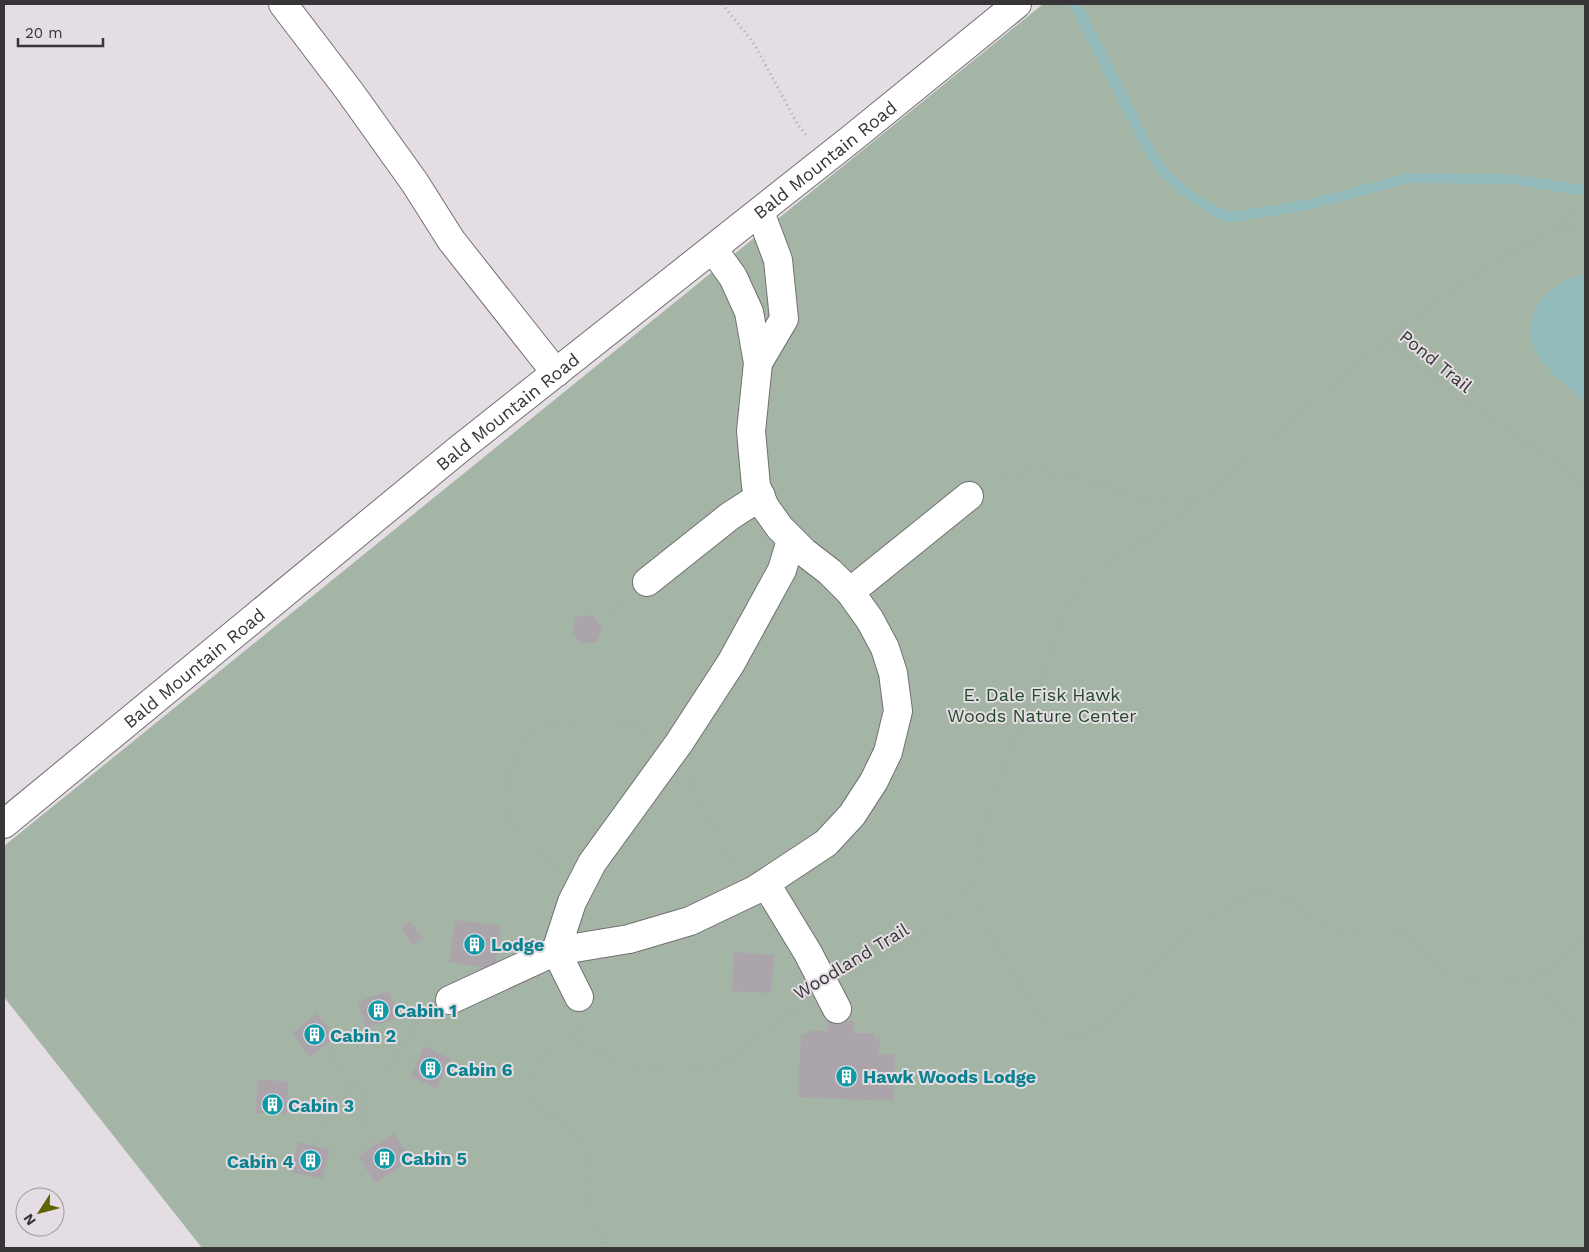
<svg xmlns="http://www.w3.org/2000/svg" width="1589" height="1252" font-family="'Work Sans',sans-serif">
<rect width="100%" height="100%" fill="#e4dde3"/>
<path fill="#a4b5a5" d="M1043,4h542v1244h-1383l-198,-251v-151z"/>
<path fill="#93bbbc" d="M1069,4h12c18,34 35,68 52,102 10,20 19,43 33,60 14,18 50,47 73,45l67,-11 103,-27 102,1 74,11v11l-75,-12 -100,-1 -102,27 -80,13 -12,-5 -34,-22 -24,-23 -16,-25z
M1585,274v129c-30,-29 -75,-55 -45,-101 11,-16 27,-24 45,-28z"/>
<path fill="#aba5ab" d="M593,615l9,12 -5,15 -16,2 -9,-11 4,-16z
M455,920l46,6 -6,43 -46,-7z
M410,921l13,17 -10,7 -12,-17z
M734,952l40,3 -3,38 -39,-2z
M389,991l9,27 -32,10 -8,-27z
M317,1013l19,24 -26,20 -18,-24z
M828,1020l26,1 -1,12h21v4l6,1 -1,16 16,1 -2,46 -95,-4 3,-63h6v-4l21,1z
M424,1046l27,13 -14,30 -26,-13z
M257,1080l31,1 -1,33 -31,-1z
M394,1133l17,27 -36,23 -17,-27z
M298,1142l32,8 -8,29 -31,-7z"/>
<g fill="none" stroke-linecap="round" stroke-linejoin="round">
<defs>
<g id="minor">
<path d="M283,4l67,88 65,91 36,57 105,133"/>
<path d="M758,363l26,-44 -6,-59 -18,-48"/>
<path d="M647,582l83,-66 31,-20"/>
<path d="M850,592l119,-96"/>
<path id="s1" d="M4,824l454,-374 393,-311 166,-135"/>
<path d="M766,884l42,69 29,56"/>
<path d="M579,997l-23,-46 16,-49 20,-39 87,-120 52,-80 51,-93 9,-30"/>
<path d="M450,1000l106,-49 73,-12 61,-18 65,-31 71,-47 26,-28 22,-34 14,-29 10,-41 -5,-38 -8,-25 -15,-28 -20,-28 -20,-20 -26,-20 -24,-24 -15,-21 -9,-21 -5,-55 7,-68 -9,-51 -16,-35 -20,-28"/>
</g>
</defs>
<use href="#minor" stroke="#746f74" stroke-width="30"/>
<path stroke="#ada7ac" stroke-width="3" stroke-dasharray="1 4" stroke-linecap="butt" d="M722,4l31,38 45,83 10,12
M1558,225l16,-17 11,-21
M1585,230l-27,-4 -81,46 -41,29 -51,40 79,60 102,67 19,18
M992,481l43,-12 70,16 44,15 27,4 25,-6 184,-157
M597,621l29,-23
M688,777l45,93
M557,868l-33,-27 -19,-22 -1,-14 9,-42 14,-27 20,-14 62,-2 25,3 16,13
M973,882l17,-79 14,-39 20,-42 42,-113 15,-23 25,-22 25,-15 69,-49
M1544,974l41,-40
M851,976c46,-24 93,-49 122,-94l10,33 15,34 52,82c10,6 16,5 28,4 40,-5 56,-49 80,-76 16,-16 72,-59 93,-64 31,-6 50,17 75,30 24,11 55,-5 78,9 11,6 20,21 30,29 31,28 72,24 110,11l1,21 40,41
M382,1023l13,34 22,5
M569,1037l11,-13
M325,1045l25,43
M344 1098a11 11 0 1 1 22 0a11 11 0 1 1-22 0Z
M363,1090l32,-33 21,-31 11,-11
M288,1097l31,3h25
M360,1108l11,39
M313,1145l16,-28 19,-11
M607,1248l-20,-41 -2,-13 5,-35 -7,-14 -22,-24 -14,-7 -11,-12 -9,-16 1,-9 12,-16 29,-24c55,29 113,53 170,17 8,-5 12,-13 19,-19 14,-11 30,-20 45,-30"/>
<use href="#minor" stroke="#fff" stroke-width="28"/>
</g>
<defs>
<symbol id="building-disc" viewBox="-11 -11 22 22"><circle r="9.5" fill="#0f9aa8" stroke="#e4dde3"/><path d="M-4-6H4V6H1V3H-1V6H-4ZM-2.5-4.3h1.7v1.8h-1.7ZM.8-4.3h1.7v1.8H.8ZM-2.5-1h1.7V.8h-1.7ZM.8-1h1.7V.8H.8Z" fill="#fff"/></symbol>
</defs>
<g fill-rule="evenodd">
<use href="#building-disc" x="462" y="932" width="25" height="25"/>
<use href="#building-disc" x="366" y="998" width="25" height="25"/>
<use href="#building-disc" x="302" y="1022" width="25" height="25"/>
<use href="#building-disc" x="418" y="1056" width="25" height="25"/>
<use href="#building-disc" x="834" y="1064" width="25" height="25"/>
<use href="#building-disc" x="260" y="1092" width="25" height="25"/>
<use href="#building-disc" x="372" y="1146" width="25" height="25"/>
<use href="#building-disc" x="298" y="1148" width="25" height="25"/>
</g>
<g text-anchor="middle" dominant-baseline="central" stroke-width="4" stroke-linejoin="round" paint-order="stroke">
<g font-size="18" fill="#373537" stroke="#e4dde3">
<text stroke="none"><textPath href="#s1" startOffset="1056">Bald Mountain Road</textPath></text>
<text transform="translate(1436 361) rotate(39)">Pond Trail</text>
<text stroke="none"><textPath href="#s1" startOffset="651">Bald Mountain Road</textPath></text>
<text stroke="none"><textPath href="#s1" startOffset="246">Bald Mountain Road</textPath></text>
<text transform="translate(851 961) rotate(-31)">Woodland Trail</text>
</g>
<g font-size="18" fill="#224a28" stroke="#e4dde3">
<text x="1042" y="694">E. Dale Fisk Hawk<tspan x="1042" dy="21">Woods Nature Center</tspan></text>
</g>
<g font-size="18" font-weight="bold" fill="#0d838f" stroke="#e4dde3" text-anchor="start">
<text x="491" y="944">Lodge</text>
<text x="394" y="1010">Cabin 1</text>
<text x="330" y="1035">Cabin 2</text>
<text x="446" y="1069">Cabin 6</text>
<text x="863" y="1076">Hawk Woods Lodge</text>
<text x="288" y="1105">Cabin 3</text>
<text x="401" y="1158">Cabin 5</text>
<text x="294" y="1161" text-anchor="end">Cabin 4</text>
</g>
</g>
<rect width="1589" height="1252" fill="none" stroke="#373537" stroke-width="10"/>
<g transform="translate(40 1212) rotate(234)"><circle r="24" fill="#e4dde3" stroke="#9f9a9e"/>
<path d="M0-4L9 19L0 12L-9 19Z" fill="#5f6300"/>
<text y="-8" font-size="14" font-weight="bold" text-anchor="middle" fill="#373537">N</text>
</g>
<path d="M18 38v8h85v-8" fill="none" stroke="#373537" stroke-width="2.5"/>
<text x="25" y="38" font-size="15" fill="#373537" stroke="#e4dde3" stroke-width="4" paint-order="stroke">20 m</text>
</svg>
